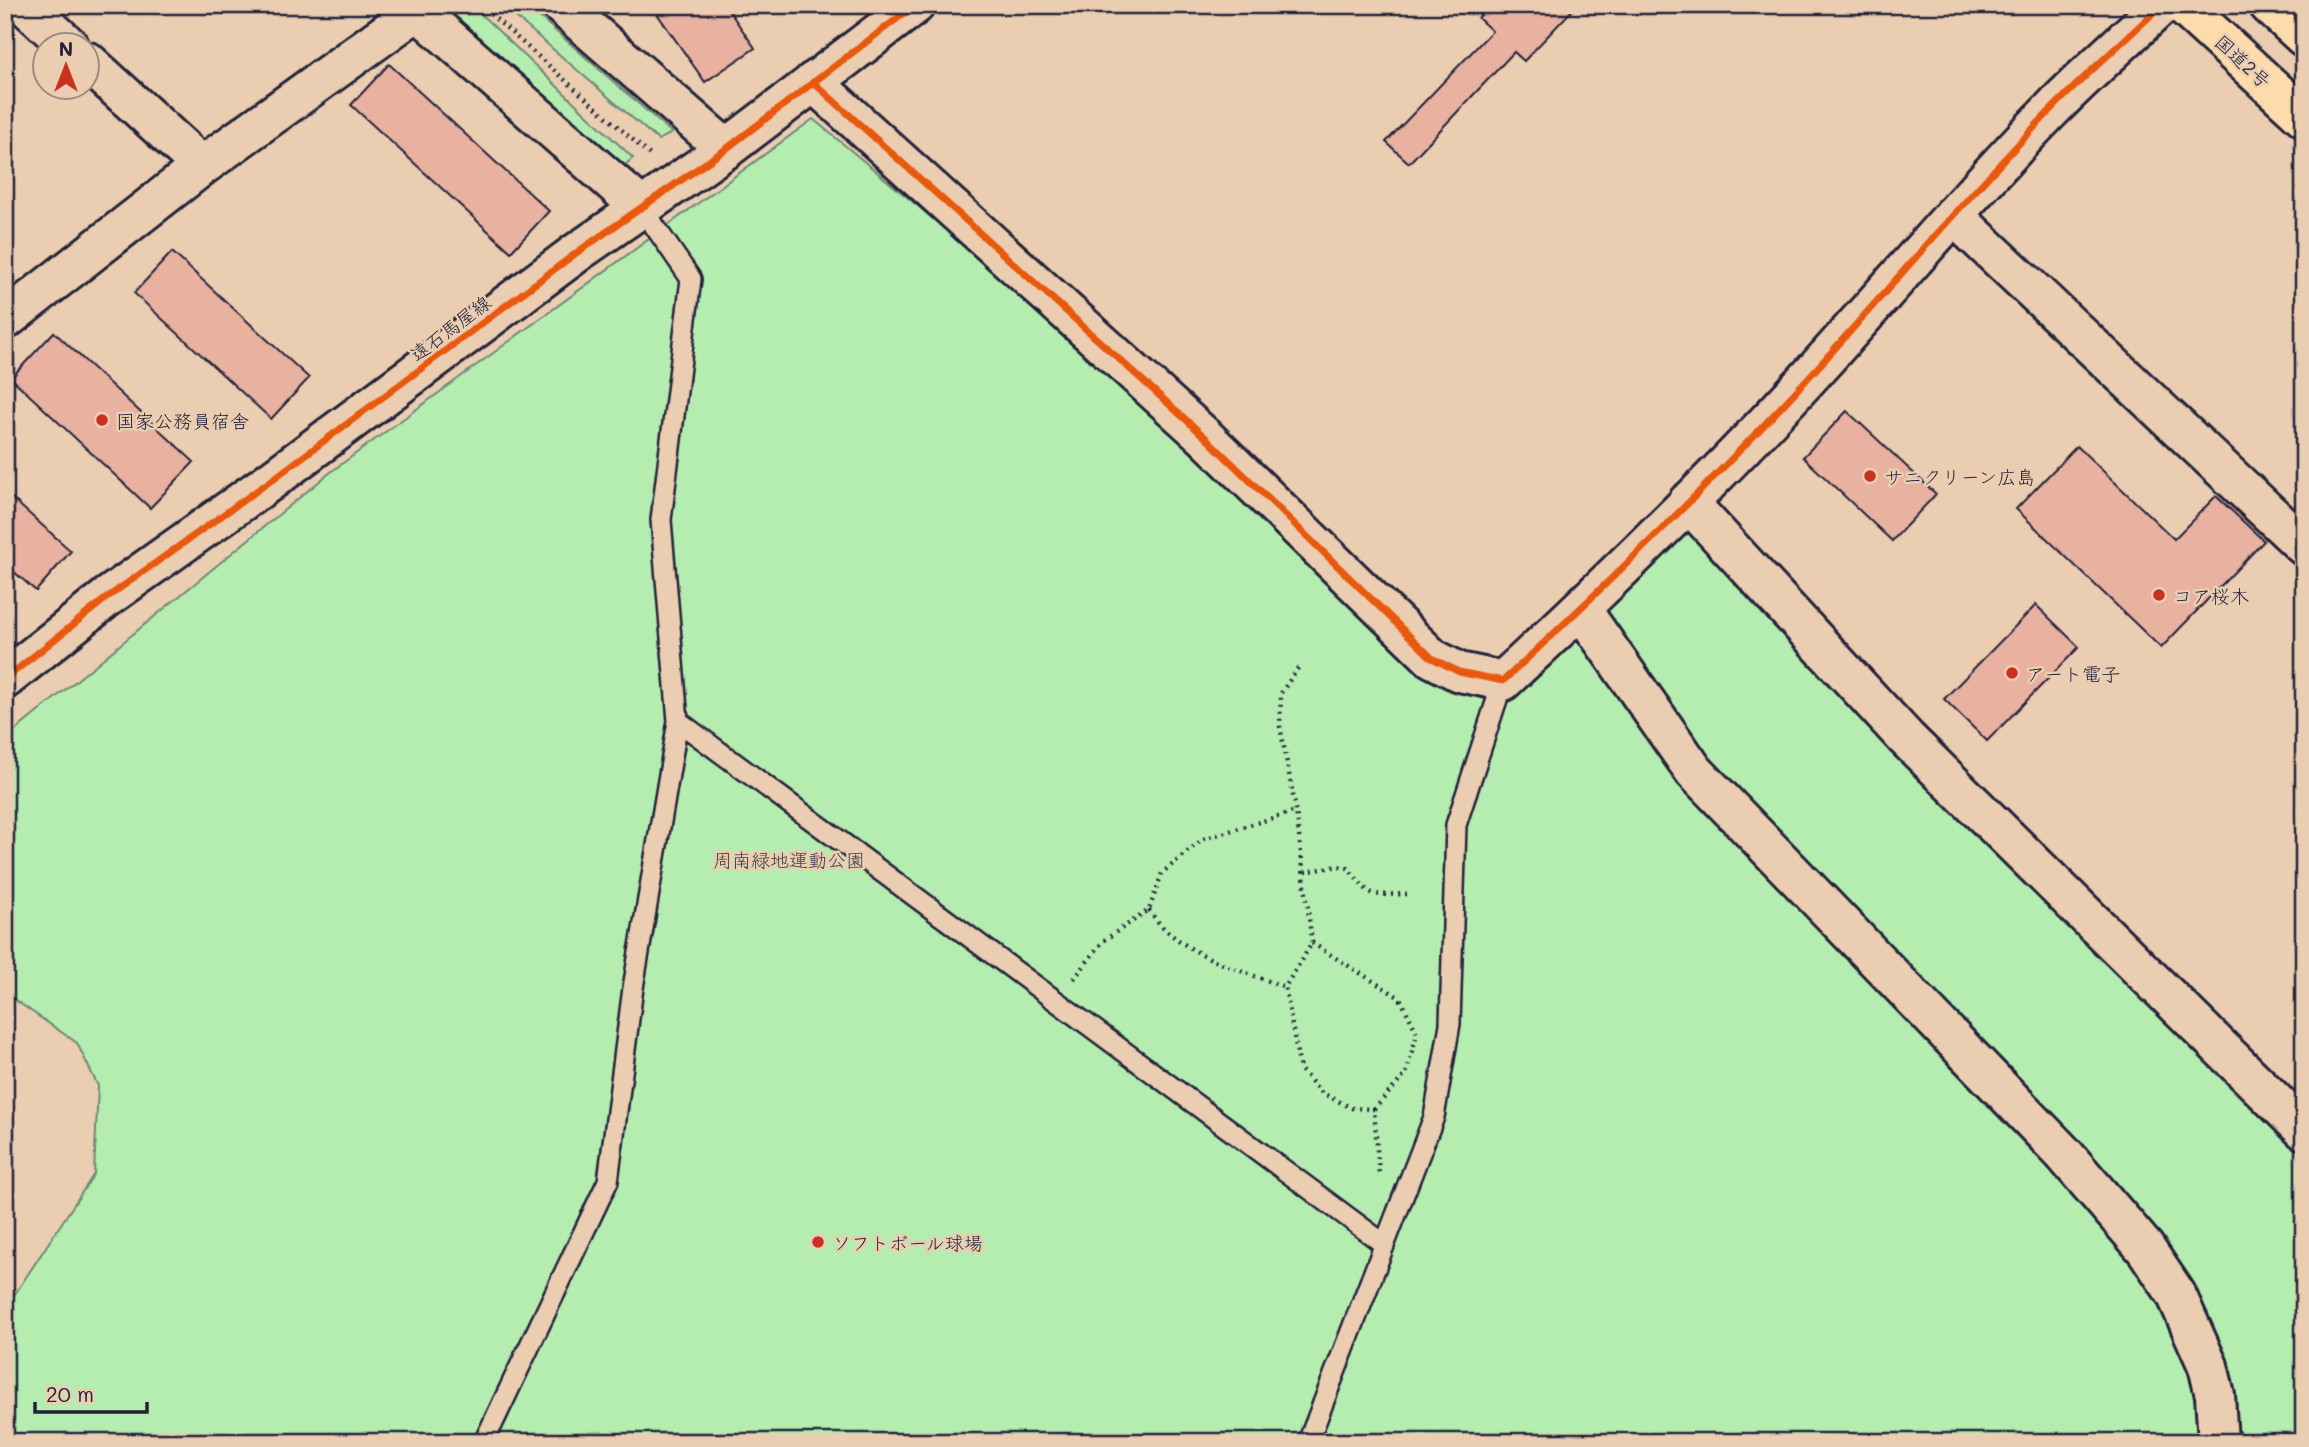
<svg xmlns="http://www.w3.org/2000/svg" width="2309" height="1447" font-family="Mali,'Klee One',sans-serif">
<rect width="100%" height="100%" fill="#ebceb1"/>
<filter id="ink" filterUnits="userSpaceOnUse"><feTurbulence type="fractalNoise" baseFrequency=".0143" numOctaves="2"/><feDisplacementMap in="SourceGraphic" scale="14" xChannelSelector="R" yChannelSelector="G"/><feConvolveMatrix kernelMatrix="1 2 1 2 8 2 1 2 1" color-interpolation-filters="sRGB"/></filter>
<g filter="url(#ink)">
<path fill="#b5edb1" stroke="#6c8876" stroke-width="2" d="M457,5h14l162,153 -15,13 -169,-156z
M502,5h24l146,128 -14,7z
M813,119l419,348 209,203 52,8 189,-177 622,626v315h-2299v-133l89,-135 4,-88 -21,-43 -72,-50v-254l327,-268z"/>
<path fill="#e8b1a0" stroke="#22223b" stroke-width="2" d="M651,5h74l30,43 -50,34z
M1491,5h86l-53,56 -10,-9 -105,111 -23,-21 106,-111 -14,-13z
M389,64l160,147 -38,41 -160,-147z
M172,252l137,126 -38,41 -137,-126z
M54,332l140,130 -44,46 -139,-130z
M1847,411l89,83 -44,47 -89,-84z
M2077,446l97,93 42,-43 48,45 -103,107 -145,-139z
M5,492l66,59 -35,40 -31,-27z
M2036,605l43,42 -92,94 -43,-42z"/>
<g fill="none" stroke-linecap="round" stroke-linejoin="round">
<defs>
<path id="lane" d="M678,721l706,523
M484,1442l124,-261 25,-193 45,-267 -17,-201 30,-241 -49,-71
M1308,1442l126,-325 16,-93 6,-199 47,-144"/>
<path id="street" d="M25,5l44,41
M561,5l165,144
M88,62l114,104
M813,82l391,354 228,222 27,14 44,9c109,-101 216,-205 316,-315 77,-85 151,-173 231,-255 36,-37 75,-71 112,-106
M1953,215l351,331
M5,320l197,-154 223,-161
M1688,502l218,236 398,392
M1581,609l113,162 369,382 82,95 31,46 32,72 7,29 3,47"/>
<path id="secondary" d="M411,5l231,203
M5,679l104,-83 160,-114 310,-231 147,-102 189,-144"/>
<path id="highway" d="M2182,5l122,112
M2269,5l35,32"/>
</defs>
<use href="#lane" stroke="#22223b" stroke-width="24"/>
<use href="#street" stroke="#22223b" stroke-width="44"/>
<use href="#secondary" stroke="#22223b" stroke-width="44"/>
<use href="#highway" stroke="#22223b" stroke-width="44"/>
<path stroke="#22223b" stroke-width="4.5" stroke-dasharray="2 5" stroke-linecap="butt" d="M480,5l170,150
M1298,668l-17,25 -1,33 16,85 16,132 -27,44 15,82 22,24 30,15 22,1
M1305,872l33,-6 10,2c25,31 20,27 59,26
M1149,910c30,45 89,59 136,77
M1312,943l88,55 17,35 -11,41 -32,35 5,67
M1074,979l29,-38 46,-31 13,-37 41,-34 93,-28"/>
<use href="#lane" stroke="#ebceb1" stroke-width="19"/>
<use href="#street" stroke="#ebceb1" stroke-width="38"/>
<use href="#secondary" stroke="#ebceb1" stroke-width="38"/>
<use href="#highway" stroke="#fddcac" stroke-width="38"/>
<defs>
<path id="cycleway" d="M813,82l391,354 228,222 27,14 44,9c109,-101 216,-205 316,-315 77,-85 151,-173 231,-255 36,-37 75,-71 112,-106
M5,679l104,-83 160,-114 310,-231 147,-102 189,-144"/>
</defs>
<use href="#cycleway" stroke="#ebceb1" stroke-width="11"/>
<use href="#cycleway" stroke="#e8590c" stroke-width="7"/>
</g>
</g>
<g fill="#c8321e" stroke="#ebceb1" stroke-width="2.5">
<circle cx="102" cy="420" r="7"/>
<circle cx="1870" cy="476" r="7"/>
<circle cx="2159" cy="595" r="7"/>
<circle cx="2012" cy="673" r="7"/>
<circle cx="818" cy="1242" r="7"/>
</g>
<g text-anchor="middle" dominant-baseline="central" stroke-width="5" stroke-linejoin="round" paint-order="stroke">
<g font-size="19" fill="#22223b" stroke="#ebceb1">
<text transform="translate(2243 61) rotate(43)">国道2号</text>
<text transform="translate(450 328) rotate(-37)">遠石馬屋線</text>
</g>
<g font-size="19" fill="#22223b" stroke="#ebceb1" text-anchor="start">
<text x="116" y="420">国家公務員宿舎</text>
<text x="1884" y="476">サニクリーン広島</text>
<text x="2173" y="595">コア桜木</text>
<text x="2026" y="673">アート電子</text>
<text x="832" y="1242">ソフトボール球場</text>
</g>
<g font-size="19" fill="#38404d" stroke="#ebceb1">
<text x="789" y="859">周南緑地運動公園</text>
</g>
</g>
<rect width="2309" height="1447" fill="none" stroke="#ebceb1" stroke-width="28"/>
<rect x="14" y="14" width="2281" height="1419" fill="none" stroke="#22223b" stroke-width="2.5" filter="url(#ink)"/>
<g transform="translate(66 66)"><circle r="33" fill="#ebceb1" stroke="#9b8982" stroke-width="2"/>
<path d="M0-5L12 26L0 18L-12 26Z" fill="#c8321e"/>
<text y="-10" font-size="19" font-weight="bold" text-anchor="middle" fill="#22223b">N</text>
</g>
<path d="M35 1402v10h112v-10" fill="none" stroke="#22223b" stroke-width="3.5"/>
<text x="46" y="1402" font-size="21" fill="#22223b" stroke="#ebceb1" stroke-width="5" paint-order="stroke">20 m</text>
</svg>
